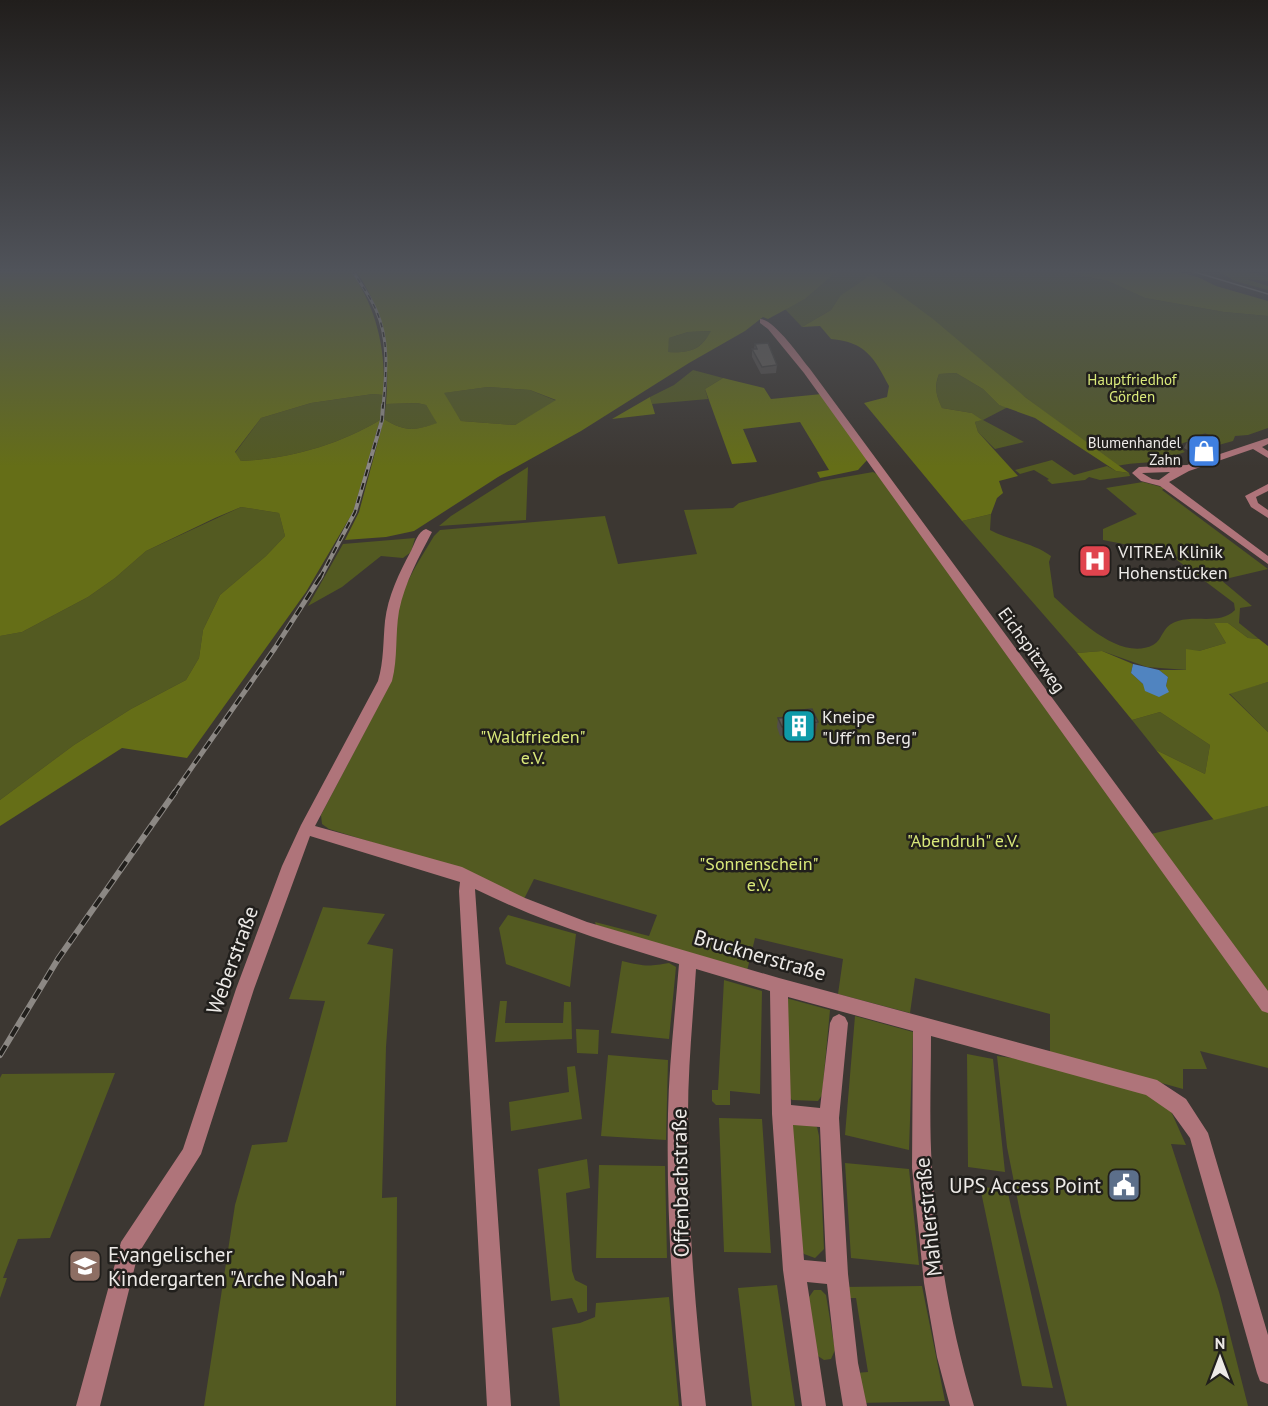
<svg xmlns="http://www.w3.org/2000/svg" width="1268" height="1406" font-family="'PT Sans',sans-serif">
<rect width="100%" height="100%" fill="#3c3732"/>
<path fill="#535a21" d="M839,270h226l7,4 36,7 37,17 79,14 44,4v112l-20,7 -13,1 -2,5 -18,5 -16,-8 -22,7 8,7 -12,4 -3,4c-19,3 -35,2 -53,6l-92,-69 -185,-101 -9,14 -29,17 -17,-18 20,-10z
M1216,270h25l27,7v4l-22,-2 22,7v4l-33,-9z
M712,331c-14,20 -21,22 -45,21l2,-14 19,-6z
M693,370l30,8 -18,11 3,10 -56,5 -2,-7 24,-12z
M956,373l27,16 16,16 9,2 -25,13 41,22 -29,7 -17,-17 -3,-10 6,-2 -9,-7 -30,-5c-6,-13 -8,-20 -3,-34z
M488,387l42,3 27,11 -42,24 -54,-4 -18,-28z
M373,394l10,1 -3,25c-41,25 -92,39 -139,41l-6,-8 26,-35 50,-15z
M417,403l9,2 12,18c-24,8 -33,9 -54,-4l2,-15z
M1052,460l22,15 33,-9 9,5 13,2 1,3 -30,4 -11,-3 -4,3 -33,4 -5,-4 2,-1 -15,-9 -14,4 -5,-4z
M528,467l-2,53 -87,6 12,-10z
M873,472l6,3 389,538v55l-68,-17 7,18h-24v20l-133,-37v-38l-135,-36 -5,35 -72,-19 5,-35 -88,-21 -8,33 -151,-46 -1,-3 54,14 8,-21 -123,-36 -10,20 -101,-41 -94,-29 -7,-5 -1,-9 68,-130c7,-25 4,-40 7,-65 4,-32 22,-57 38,-84l6,-6 165,-14 13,48 79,-10 -13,-44 49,-2 6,-5 83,-22z
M1143,482l22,6 -3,2 106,79 -47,11 31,26 -12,2 -1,15 20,16 -11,-1 -20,-15h-14l12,20 -27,8 -12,19 -40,-3 -45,-16 -25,2 -115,-132 29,-7 -1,16c19,10 44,13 61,26l-2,6 5,35c22,20 66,65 99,48 11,-6 8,-19 25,-24 19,-6 42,4 57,-11l-1,-7 -61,-46 -14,-6 -56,-11v-11l34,-15 -31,-26z
M241,507l38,6 6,23 -19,20 -46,39 -17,35 -4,28 -13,22 -55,29 -57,36 -74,55v-164l22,-4 66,-35 27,-19 31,-27z
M415,538l-4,14 -8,6 -22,-2 -39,31 -34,19 35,-62z
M1268,682v50l-39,-39z
M1160,712l50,33 -5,29 -49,-24 -24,-30z
M1268,806v193l-121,-164z
M323,907l62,7 -18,30 26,5 -7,98 -4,151 15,-1 -1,209h-192l31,-201 17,-60 35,-3 38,-141 -36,-2z
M508,915l68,19 -6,53 -64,-23 -7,-36z
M622,961c21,5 26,6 47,2l7,4 -7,72 -58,-6z
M724,980l38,11 -2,103 -30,-3v14h-14l-4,-4v-11h6z
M786,998l44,12 -8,85 -4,6 -26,-1 -4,-5z
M500,1001h7l-2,22h58l1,-21h7l1,37 -77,3z
M855,1016l58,16 -4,118 -64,-15z
M576,1029l23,1 -1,24 -21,-1z
M967,1054l26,5 12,113 -37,-5z
M608,1055l60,5 -2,80 -65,-4z
M997,1056l40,5 117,33 16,15 16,36 -15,-1 48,148 29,114h-181l-46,-189 -14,-70z
M575,1066l7,53 -71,12 -2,-29 60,-10 -2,-25z
M115,1073l-65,165 -32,1 -15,39h4l-7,20v-220l2,-4z
M719,1118l43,1 9,134 -47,-1z
M806,1122l11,5 2,9 5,113 -9,9 -11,-4 -5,-7 -10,-104 4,-19z
M587,1159l3,29 -24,5 6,78 3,9 12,6v25l-9,2 -6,-15 -21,3 -13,-132z
M845,1163l64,6 10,96 -68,-7z
M599,1165l66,1 2,92h-71z
M980,1187l27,2 46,199 -31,-2z
M777,1285l18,121h-43l-14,-118z
M922,1286l23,115 -86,2 -4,-30 13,-1 -12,-74h-10l-2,-11z
M814,1290h7l5,5 9,55 -4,9 -7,1 -9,-6 -8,-54z
M669,1297l10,109h-119l-8,-78 28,-5 15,-6 1,-14z"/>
<path fill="#656e17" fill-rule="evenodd" d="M0,270h350c26,36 37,81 33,125l-10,-1 -62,9 -50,15 -26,34 6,9c47,-2 98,-16 139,-41l-27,92 -47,80 -119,166 -65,-10 -122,78v-26l74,-55 57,-36 55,-29 13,-22 4,-28 17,-35 46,-39 19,-20 -6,-23 -38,-6 -26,11 -69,33 -31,27 -27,19 -66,35 -22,4z
M355,270h484l-34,29 -37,20 -5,-2 -18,14 -56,32 -108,68 -83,46 -84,54 -28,6 -41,3 14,-28 25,-93c21,13 30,12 53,4l-11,-18 -9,-2 -31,1c4,-49 -1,-93 -31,-134zM711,331c-11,20 -22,22 -43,21l1,-14 19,-6zM488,387l42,3 26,10 -41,25 -54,-4 -17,-28z
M1065,270h105l28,7 18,9 52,15v15l-44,-4 -79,-14 -37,-17 -36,-7z
M872,274l61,45 92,78 104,76 -13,-2 -81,-53 -36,-13 -16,-16 -27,-16 -17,1c-5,13 -3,21 3,34l30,5 10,7 -7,2 3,10 40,44 -19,5 4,12 -6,5 -6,16 -29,7 -98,-118 23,-6 2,-11c-15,-28 -23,-44 -58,-47l-11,-13 -18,1 29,-17 9,-14z
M723,378l41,10 7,11 51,-5 46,65 -10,11 -38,8 -3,-6 12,-2 -29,-48 -57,7 14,33 -25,2 -27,-75z
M650,397l5,17 -43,5z
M1214,623h14l20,15 11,1 9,7v36l-39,12 39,38v74l-54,14 -58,-70 49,24 5,-29 -50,-33 -28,8 -55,-67 25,-2 31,13 -2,9 12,11 23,2 2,-9 -9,-7h27v-21l13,2 27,-8z"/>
<path fill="#5084c0" d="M1133,664l26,6 9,7 -2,9 3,6 -10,5 -14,-6 -2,-7 -12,-11z"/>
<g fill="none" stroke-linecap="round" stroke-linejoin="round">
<path fill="#af747a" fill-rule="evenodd" d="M760,319c14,0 40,38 50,50l458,622v22l-6,-2 -458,-638 -36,-44 -8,-6z
M1268,438v6l-6,3 6,4v7l-15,-9 -64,22 -20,11 99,74v8l-108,-78 -19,-5 -9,-8 7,-6 48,-2zM1170,472l-11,8 -7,-1 -10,-6z
M1268,484v7l-12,6 2,6 10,7v8l-17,-11 -6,-11z
M426,529l6,3c-13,25 -27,50 -33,79 -4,23 -1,47 -7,70l-77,145 147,41 63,31 62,24 192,56 378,102 29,19 22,34 60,202v49l-8,-3 -3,-8 -67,-235 -18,-25 -26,-18 -215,-59c0,44 -2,89 1,132 5,80 19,161 42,238h-24l-13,-49 -13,-74 -12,-115 1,-137 -125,-34 3,108 29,3 10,-85 3,-6 6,-3 6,3 3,6 -9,95 9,156 10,89 9,43h-24l-7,-43 -9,-79 -20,-2 19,124h-24l-19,-136 -11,-156 -2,-123 -74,-22c-3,49 -8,97 -8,146 -1,97 7,194 18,291h-24c-9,-97 -16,-194 -14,-292 1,-50 7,-100 11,-150 -71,-21 -137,-42 -204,-75l36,517h-24l-28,-515 1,-9 -150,-46 -56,153 -53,165 -63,100 -38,152h-24l45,-164 62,-93 53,-160 46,-123 19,-41 77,-144c6,-20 5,-40 7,-60 3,-25 14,-48 26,-70 4,-8 7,-20 15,-22zM793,1125l27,2 6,135 -22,-2z"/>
<path stroke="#8c8884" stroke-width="1.5" d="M1188,270l80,24"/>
<defs>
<path id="rail-far3" d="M352,270c8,13 18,26 24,40 14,31 10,64 7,97"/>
<path id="rail-far2" d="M320,578l35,-66 27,-92 1,-15"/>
<path id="rail-far1" d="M174,793l101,-145 46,-72"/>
<path id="rail" d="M0,1055l58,-96 117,-167"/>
</defs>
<use href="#rail-far3" stroke="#8c8884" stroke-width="3"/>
<use href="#rail-far2" stroke="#8c8884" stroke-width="4"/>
<use href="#rail-far1" stroke="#8c8884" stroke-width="5"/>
<use href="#rail" stroke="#8c8884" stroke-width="6"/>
<use href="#rail-far3" stroke="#211f1c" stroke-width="1.5" stroke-dasharray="5" stroke-linecap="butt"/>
<use href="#rail-far2" stroke="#211f1c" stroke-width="2" stroke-dasharray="7" stroke-linecap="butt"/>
<use href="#rail-far1" stroke="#211f1c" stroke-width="3" stroke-dasharray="9" stroke-linecap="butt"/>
<use href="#rail" stroke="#211f1c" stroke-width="4" stroke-dasharray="11" stroke-linecap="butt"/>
</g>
<path fill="#524d49" d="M755,344l22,21 -1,8 -15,1 -9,-17v-8h2z
M1188,440l30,1 -4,8 -18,6 -12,-7z
M792,711l26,11 -2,9 -36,5 -3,-9 1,-9 13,-1z"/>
<path fill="#423f3c" d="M1218,441l-4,8 -18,6 4,-8z"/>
<path fill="#5f5a55" stroke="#423f3c" stroke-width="1.5" d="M768,343l9,22 -15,2 -10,-18h5l-2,-5z
M1205,434l13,7 -18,6 -12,-7z
M812,709l6,13 -36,5 -4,-9 16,-1 -2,-6z"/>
<linearGradient id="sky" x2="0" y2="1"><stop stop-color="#211e1c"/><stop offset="0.58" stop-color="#50535a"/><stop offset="1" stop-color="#50535a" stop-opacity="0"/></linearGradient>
<rect width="1268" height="467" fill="url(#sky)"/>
<defs>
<symbol id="shop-square" viewBox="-11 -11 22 22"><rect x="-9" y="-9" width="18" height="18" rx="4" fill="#3f7fe0" stroke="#211f1c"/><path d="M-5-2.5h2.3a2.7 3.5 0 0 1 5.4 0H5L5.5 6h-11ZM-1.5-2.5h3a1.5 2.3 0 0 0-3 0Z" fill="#fff"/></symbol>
<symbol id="hospital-square" viewBox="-11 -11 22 22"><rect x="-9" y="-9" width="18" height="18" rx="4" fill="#e0444e" stroke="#211f1c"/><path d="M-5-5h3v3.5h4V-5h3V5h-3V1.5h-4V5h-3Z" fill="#fff"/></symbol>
<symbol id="building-square" viewBox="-11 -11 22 22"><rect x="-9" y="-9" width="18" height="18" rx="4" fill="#0f9aa8" stroke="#211f1c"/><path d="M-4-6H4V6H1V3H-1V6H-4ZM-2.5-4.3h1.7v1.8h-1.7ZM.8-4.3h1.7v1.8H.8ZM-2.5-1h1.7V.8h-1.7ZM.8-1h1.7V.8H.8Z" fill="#fff"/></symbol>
<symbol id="civic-square" viewBox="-11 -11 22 22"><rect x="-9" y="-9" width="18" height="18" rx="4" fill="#5c6f8a" stroke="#211f1c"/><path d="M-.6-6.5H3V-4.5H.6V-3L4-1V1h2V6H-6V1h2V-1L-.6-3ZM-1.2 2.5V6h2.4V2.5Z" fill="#fff"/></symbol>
<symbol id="school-square" viewBox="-11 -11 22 22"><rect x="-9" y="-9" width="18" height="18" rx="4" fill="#8d6e63" stroke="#211f1c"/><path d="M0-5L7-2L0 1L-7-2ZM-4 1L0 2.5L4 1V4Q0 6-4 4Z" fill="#fff"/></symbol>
</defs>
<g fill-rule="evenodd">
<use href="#shop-square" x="1185" y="432" width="38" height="38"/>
<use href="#hospital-square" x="1076" y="542" width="38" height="38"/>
<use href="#building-square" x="780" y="707" width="38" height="38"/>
<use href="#civic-square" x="1105" y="1166" width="38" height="38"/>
<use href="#school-square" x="66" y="1247" width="38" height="38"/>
</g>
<g text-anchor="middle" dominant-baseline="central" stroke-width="5" stroke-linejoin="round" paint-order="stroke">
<g font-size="15" fill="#dae97a" stroke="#211f1c">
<text x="1132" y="379">Hauptfriedhof<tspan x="1132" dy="17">Görden</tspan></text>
</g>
<g font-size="15" fill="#edeae7" stroke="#211f1c" text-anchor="end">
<text x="1181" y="442">Blumenhandel<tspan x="1181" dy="17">Zahn</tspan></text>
</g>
<g font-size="18" fill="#edeae7" stroke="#211f1c" text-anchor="start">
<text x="1118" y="551">VITREA Klinik<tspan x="1118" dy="21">Hohenstücken</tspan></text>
<text x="822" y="716">Kneipe<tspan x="822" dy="21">"Uff´m Berg"</tspan></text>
</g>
<g font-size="18" fill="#edeae7" stroke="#211f1c">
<text transform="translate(1032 650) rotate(54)">Eichspitzweg</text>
</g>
<g font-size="18" fill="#dae97a" stroke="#211f1c">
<text x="533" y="736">"Waldfrieden"<tspan x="533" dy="21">e.V.</tspan></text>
<text x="963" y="840">"Abendruh" e.V.</text>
<text x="759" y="863">"Sonnenschein"<tspan x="759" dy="21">e.V.</tspan></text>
</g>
<g font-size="21" fill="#edeae7" stroke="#211f1c">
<text transform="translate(760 955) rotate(16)">Brucknerstraße</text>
<text transform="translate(232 960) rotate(-70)">Weberstraße</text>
<text transform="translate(680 1183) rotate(-91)">Offenbachstraße</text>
<text transform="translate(928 1217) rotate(-96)">Mahlerstraße</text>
</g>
<g font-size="21" fill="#edeae7" stroke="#211f1c" text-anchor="end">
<text x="1101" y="1185">UPS Access Point</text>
<text x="108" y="1254" text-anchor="start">Evangelischer<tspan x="108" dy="24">Kindergarten "Arche Noah"</tspan></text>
</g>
</g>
<g transform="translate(1220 1358)" stroke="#211f1c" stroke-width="4.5" paint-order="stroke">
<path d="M0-4.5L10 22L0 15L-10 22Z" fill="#edeae7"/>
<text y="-9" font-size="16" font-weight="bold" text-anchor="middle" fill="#edeae7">N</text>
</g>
</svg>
